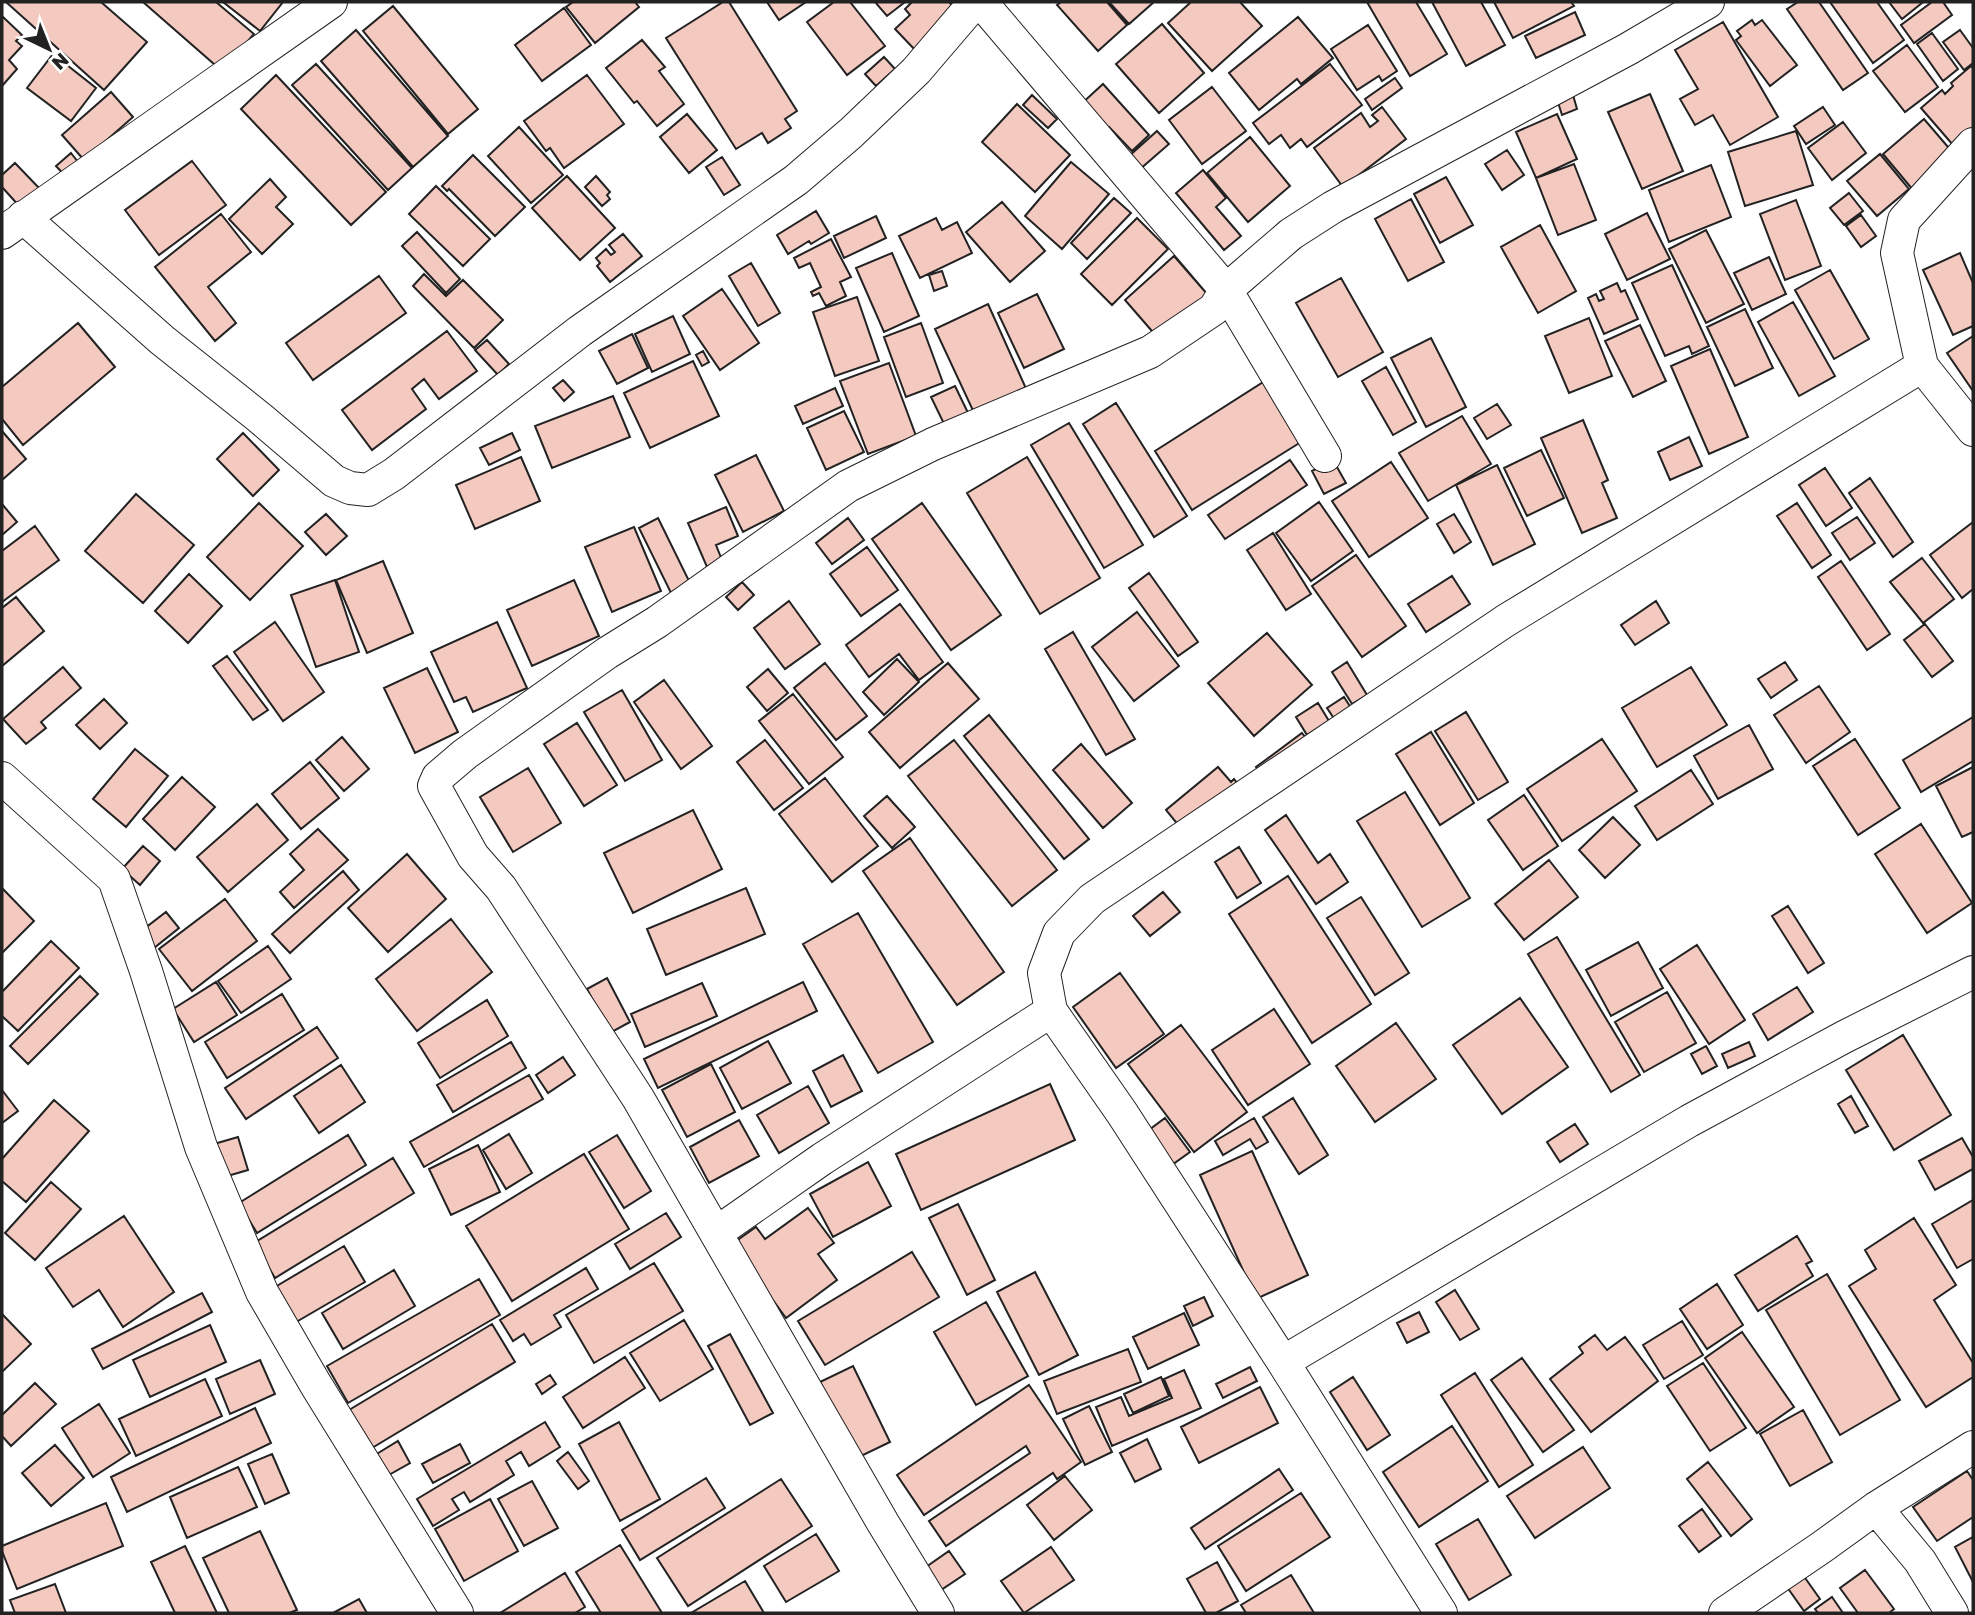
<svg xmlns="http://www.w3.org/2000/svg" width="1975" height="1615" font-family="'Golos Text',sans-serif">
<rect width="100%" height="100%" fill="#fff"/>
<path fill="#f3c9c0" stroke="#222" stroke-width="2" d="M6,2h95l46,40 -43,48z
M143,2h73l38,32 -32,37z
M223,2h60l-23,29z
M573,2h62l4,5 -44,36 -29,-36z
M723,2h6l68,109 -12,8 6,9 -23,15 -6,-10 -26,16 -70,-111z
M767,2h39l-27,18z
M834,2h16l35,44 -38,29 -40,-53z
M875,2h30l-18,14z
M912,2h37l11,11 -42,40 -23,-24 15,-14 -5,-6z
M1061,2h46l20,23 -29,26 -41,-46z
M1109,2h45l-25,22z
M1191,2h49l22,24 -50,45 -44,-48z
M1367,2h49l31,52 -37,22z
M1432,2h49l24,43 -39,21z
M1494,2h77l3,4 -61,32z
M1798,2h21l49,71 -25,17 -56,-81z
M1830,2h47l27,38 -31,23z
M1889,2h32l1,1 -20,16z
M1932,2h11l9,13 -38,28 -13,-18z
M393,6l85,103 -30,25 -85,-103z
M564,8l27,37 -49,36 -27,-36z
M1575,12l10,23 -49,23 -11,-22z
M2,16l20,19 -6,6 6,5 -13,14 8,9 -15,17z
M1298,17l35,41 -32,26 -4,-5 -38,31 -30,-37z
M1752,20l3,5 7,-5 35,45 -27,21 -34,-46 5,-4 -4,-5z
M1723,22l55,95 -48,28 -17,-30 -18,10 -15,-26 18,-10 -23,-39z
M1162,24l42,49 -45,40 -43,-49z
M1368,25l29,46 -15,10 -3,-5 -22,14 -26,-41z
M356,30l92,106 -35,31 -92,-106z
M1960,30l13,18v15l-9,7 -21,-28z
M1932,33l26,36 -15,12 -26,-37z
M642,40l23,27 -6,4 25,33 -27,22 -20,-25 -3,2 -28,-35z
M1907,45l31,42 -33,25 -32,-41z
M53,54l43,34 -25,33 -44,-33z
M884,57l11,12 -19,17 -11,-12z
M316,64l96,104 -24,22 -96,-105z
M1330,64l32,41 -55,42 -6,-8 -11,9 -9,-13 -12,9 -16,-21z
M1971,66l2,2v59l-20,18 -32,-37 21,-18 3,4 8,-8 -2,-3z
M276,75l110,117 -35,33 -110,-116z
M587,75l37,49 -60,44 -14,-20 -4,3 -22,-30z
M1395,78l7,10 -30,22 -7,-11z
M1103,84l46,51 -17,16 -23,-24 -4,4 -25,-26z
M1212,87l34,44 -44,33 -33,-44z
M1571,88l6,21 -15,6 -7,-22z
M111,92l22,25 -49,43 -22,-25z
M1650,94l33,77 -41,18 -34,-77z
M1032,95l25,24 -9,9 -25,-23z
M1017,104l53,51 -35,37 -53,-50z
M1382,107l24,32 -63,48 -29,-39 47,-35 9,14 8,-6 -6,-6z
M1823,107l12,18 -29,19 -12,-18z
M687,114l30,36 -28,23 -29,-36z
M1557,114l20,45 -41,19 -20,-46z
M1924,119l30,35 -41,36 -30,-36z
M1843,122l23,31 -34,27 -24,-32z
M519,127l44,48 -32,28 -43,-47z
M1157,131l12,13 -30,26 -11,-13z
M1796,131l17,54 -68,21 -17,-54z
M1250,137l40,49 -42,36 -41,-49z
M1507,150l17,25 -22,15 -17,-26z
M71,153l11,14 -14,12 -12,-13z
M1880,154l29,35 -32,27 -30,-35z
M473,155l52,52 -30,29 -46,-47 -2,2 -5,-5z
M722,157l18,28 -16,10 -18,-28z
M192,161l34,44 -67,50 -34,-45z
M1071,162l38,32 -47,55 -37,-33z
M15,163l24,25 -19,19 -18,-20v-12z
M1574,164l22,56 -38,15 -22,-57z
M1711,165l20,52 -62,25 -20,-52z
M1203,170l23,28 -10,9 25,29 -17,14 -48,-57z
M567,176l48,52 -35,32 -48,-52z
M596,176l14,16 -3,3 3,4 -8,7 -17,-19z
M1446,177l27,48 -33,18 -26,-49z
M270,179l16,18 -10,10 17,17 -31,30 -33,-35z
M436,186l54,53 -27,27 -54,-52z
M1849,193l14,18 -19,14 -14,-17z
M1114,198l17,15 -44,46 -16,-16z
M1411,199l33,63 -36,19 -33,-62z
M1796,200l25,66 -36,14 -25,-66z
M1002,202l43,49 -35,31 -44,-50z
M816,211l13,22 -18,11 -2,-3 -21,13 -11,-19z
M1647,213l23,46 -43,21 -22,-46z
M221,214l30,38 -43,35 28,36 -21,18 -60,-74z
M1861,215l15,21 -15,11 -15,-21z
M876,216l10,22 -42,20 -10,-22z
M936,218l6,12 15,-8 15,31 -52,25 -21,-42z
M1137,218l31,31 -56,56 -31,-31z
M1540,225l36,66 -38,22 -37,-66z
M1706,230l38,74 -38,19 -37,-74z
M417,232l43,47 -14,14 -44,-47z
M623,234l19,22 -32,26 -13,-16 3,-3 -4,-5 10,-9 5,6 4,-3 -6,-7z
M831,239l20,38 -11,5 6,14 -20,10 -7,-13 -6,3 -2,-4 10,-5 -11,-24 -11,5 -5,-10z
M892,253l27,63 -35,16 -28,-64z
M1960,253l13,30v43l-20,9 -30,-65z
M1174,256l34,39 -50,43 -33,-38z
M1769,257l17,37 -34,16 -18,-37z
M751,263l29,50 -22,13 -29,-50z
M1672,265l37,81 -17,8 -3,-8 -24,10 -33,-73z
M1830,270l39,69 -35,20 -39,-69z
M942,271l5,15 -13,5 -5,-16z
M424,274l22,22 17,-16 40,40 -29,28 -61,-62z
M379,276l27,37 -93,67 -27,-37z
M1341,278l42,74 -45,25 -42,-74z
M1617,283l4,9 4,-2 13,29 -34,15 -16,-36 8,-4 3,7 5,-2 -4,-8z
M722,289l37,54 -39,27 -37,-54z
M1037,294l27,55 -40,19 -26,-55z
M857,297l22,64 -44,15 -22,-64z
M1793,302l42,74 -36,20 -41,-74z
M988,304l40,89 -52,24 -41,-88z
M1745,309l28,59 -38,18 -28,-59z
M673,316l17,38 -38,18 -17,-38z
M1589,318l23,58 -43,17 -24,-57z
M78,323l37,44 -92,78 -21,-26v-32z
M921,323l22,60 -37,14 -22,-60z
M1640,325l26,56 -33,16 -28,-56z
M447,331l30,40 -38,28 -15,-20 -12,10 14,20 -54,41 -30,-40z
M632,334l16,34 -31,16 -18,-33z
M1973,336v55l-26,-38z
M1431,338l35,69 -40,20 -35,-69z
M487,340l22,24 -11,11 -23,-25z
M1710,349l38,88 -39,17 -38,-88z
M703,351l6,11 -7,4 -6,-11z
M693,361l26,55 -69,32 -26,-55z
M889,363l27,73 -48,18 -28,-73z
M1386,367l30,55 -23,13 -31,-54z
M1268,379l33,63 -109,68 -37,-59z
M563,380l11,12 -10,9 -11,-13z
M955,386l16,33 -24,11 -16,-33z
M835,388l8,18 -40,18 -8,-18z
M613,396l17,41 -78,31 -17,-42z
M1116,403l71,113 -33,21 -71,-113z
M1497,404l14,21 -24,14 -13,-21z
M844,411l20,41 -38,18 -19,-42z
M1462,416l29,48 -63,37 -29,-48z
M1583,420l25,60 -6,3 15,35 -35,15 -41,-95z
M1069,423l74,122 -39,23 -73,-123z
M2,431l24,28 -24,21z
M243,433l36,37 -26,26 -36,-37z
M512,433l8,17 -31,15 -9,-17z
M1689,437l13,29 -32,14 -12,-28z
M1541,450l23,48 -37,18 -23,-48z
M756,455l28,56 -41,21 -28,-57z
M521,457l19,44 -65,28 -19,-44z
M1027,457l73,121 -60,36 -73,-121z
M1290,460l17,25 -82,54 -17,-24z
M1333,460l13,23 -22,11 -12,-23z
M1391,462l37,56 -59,39 -37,-56z
M1497,465l38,79 -42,21 -37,-80z
M1825,468l27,40 -26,18 -27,-41z
M1870,478l43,64 -20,15 -44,-64z
M136,494l58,51 -51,58 -58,-52z
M1319,502l34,49 -42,30 -35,-48z
M259,503l44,43 -53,54 -43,-43z
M922,503l79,112 -50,35 -79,-111z
M1797,503l34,52 -19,13 -35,-52z
M2,504l15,18 -15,13z
M726,507l12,29 -22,9 6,15 -15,7 -19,-44z
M326,514l21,22 -21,19 -21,-23z
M1454,514l17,28 -17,11 -17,-29z
M1857,517l18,26 -25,17 -18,-27z
M658,518l34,69 -19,10 -34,-69z
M848,518l16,22 -32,24 -16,-21z
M1973,522v67l-11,9 -32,-43z
M35,526l24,34 -57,42v-51z
M634,527l27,64 -49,21 -27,-65z
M1273,533l38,61 -25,16 -39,-60z
M867,547l31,43 -37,26 -31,-42z
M1356,555l50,71 -44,31 -50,-71z
M1922,558l32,41 -31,24 -33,-41z
M383,561l30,72 -46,20 -31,-73z
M1841,561l49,73 -23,16 -49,-73z
M1149,573l49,69 -20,14 -49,-68z
M189,574l33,32 -34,37 -33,-32z
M1452,576l18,28 -44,28 -18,-28z
M335,580l24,72 -43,15 -25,-72z
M574,580l25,56 -67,30 -25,-56z
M742,582l12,13 -16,15 -12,-13z
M16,597l28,34 -42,35v-58z
M789,601l31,43 -35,25 -31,-41z
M1656,601l13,22 -34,22 -14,-20z
M900,604l43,58 -24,18 -20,-26 -30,23 -23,-32z
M1137,612l42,54 -45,35 -42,-54z
M275,622l49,70 -41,29 -49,-69z
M497,622l30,66 -54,24 -7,-15 -12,5 -23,-50z
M1925,624l28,37 -21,16 -28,-37z
M1073,632l62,107 -29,16 -61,-106z
M1267,633l45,52 -58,51 -46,-53z
M227,656l41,54 -15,10 -40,-54z
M897,659l22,23 -35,33 -21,-23z
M1347,662l20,33 -15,9 -20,-32z
M1785,662l12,18 -26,18 -13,-19z
M825,663l42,53 -31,24 -42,-52z
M948,663l31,36 -79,69 -31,-36z
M63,667l18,21 -40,34 5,6 -20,16 -23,-25z
M1691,667l36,58 -70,42 -35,-59z
M427,668l31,64 -43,21 -31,-65z
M768,669l20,24 -21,18 -20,-24z
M664,680l48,66 -31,23 -47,-67z
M1819,686l31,46 -44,31 -32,-48z
M622,690l40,70 -37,21 -41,-69z
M793,694l50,63 -34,27 -50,-63z
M1344,697l9,14 -16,12 -10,-15z
M104,699l23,24 -27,26 -24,-24z
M1318,703l11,18 -22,14 -11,-18z
M1466,712l42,70 -30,18 -43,-69z
M989,715l100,124 -25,20 -100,-123z
M1973,717v44l-52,31 -18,-32z
M577,723l40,62 -33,21 -40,-62z
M1749,725l24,44 -55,30 -24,-43z
M1431,732l43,71 -34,22 -44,-71z
M1302,733l7,9 -46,34 -7,-9z
M342,737l27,32 -25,22 -28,-31z
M1602,739l35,52 -75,50 -35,-52z
M1855,739l45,69 -42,27 -45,-69z
M765,740l38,48 -29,22 -37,-48z
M954,740l103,130 -45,36 -104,-130z
M1081,744l51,59 -29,25 -50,-58z
M135,749l33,27 -42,51 -33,-28z
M310,762l29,36 -38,31 -29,-35z
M1218,767l13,15 3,-3 4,5 -55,47 -17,-21z
M1973,767v65l-11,5 -26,-51z
M528,768l33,55 -48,29 -33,-55z
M1691,770l22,34 -56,36 -22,-34z
M182,777l33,30 -40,43 -32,-31z
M825,778l53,68 -46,36 -53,-68z
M1405,792l65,106 -48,29 -65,-106z
M1524,795l34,51 -35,24 -35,-50z
M887,796l28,31 -23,21 -28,-32z
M257,804l31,36 -60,52 -31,-35z
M693,810l29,59 -89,44 -29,-60z
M1286,815l32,48 12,-9 18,28 -32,22 -51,-74z
M1613,817l27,28 -35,33 -26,-28z
M1921,824l51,79 -45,30 -52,-79z
M318,829l30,31 -54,48 -14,-16 24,-22 -14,-16z
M910,838l94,134 -47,33 -94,-134z
M143,846l17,15 -20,24 -18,-16z
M1239,847l22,36 -24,15 -22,-36z
M407,854l39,45 -58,53 -40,-44z
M1549,860l29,37 -54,43 -29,-36z
M343,871l16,19 -69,63 -18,-19z
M1288,876l83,128 -59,39 -83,-129z
M2,888l32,33 -32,32z
M746,888l19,46 -99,41 -19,-46z
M1163,892l17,20 -30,24 -17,-20z
M1361,897l48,76 -34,22 -48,-77z
M225,899l32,42 -65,50 -33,-42z
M1788,906l36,57 -16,10 -36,-57z
M166,912l13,16 -30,24 -13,-17z
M858,913l75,129 -55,31 -75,-129z
M451,919l41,53 -75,59 -41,-52z
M1557,937l83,138 -29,17 -83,-138z
M51,941l28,27 -61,63 -16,-15v-24z
M1638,942l25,46 -52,28 -25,-46z
M1697,945l48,75 -36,24 -49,-75z
M268,946l23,33 -50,34 -23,-32z
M1120,973l44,61 -48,34 -43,-61z
M80,976l18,18 -70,70 -18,-18z
M607,978l23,44 -20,11 -23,-44z
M216,982l21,33 -43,27 -21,-33z
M803,982l14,29 -159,77 -14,-29z
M702,983l15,33 -72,31 -14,-33z
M1797,987l16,25 -45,28 -15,-26z
M1667,992l29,51 -52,29 -29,-50z
M282,994l22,36 -77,48 -22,-36z
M1520,998l48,69 -66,47 -49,-69z
M487,1000l21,36 -68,42 -22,-35z
M1274,1009l36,55 -62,41 -36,-55z
M1396,1023l40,56 -61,43 -39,-56z
M1181,1025l66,87 -53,40 -66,-88z
M317,1027l21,31 -92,61 -21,-31z
M1903,1035l48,80 -57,35 -48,-80z
M768,1041l23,42 -49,26 -22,-41z
M511,1042l15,26 -73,44 -16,-27z
M1749,1042l6,14 -27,12 -6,-14z
M1706,1046l11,20 -15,8 -11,-20z
M843,1055l19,36 -31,16 -18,-36z
M563,1057l12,18 -27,18 -12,-18z
M711,1064l24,48 -48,25 -25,-47z
M341,1065l24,37 -46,31 -25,-37z
M529,1075l14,24 -119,68 -14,-25z
M1050,1084l25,56 -154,70 -25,-56z
M808,1086l21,37 -50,30 -22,-38z
M2,1090l16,21 -16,12z
M1851,1096l17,30 -13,7 -17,-29z
M1293,1098l35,57 -29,19 -36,-57z
M54,1100l35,31 -63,71 -24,-21v-22z
M1165,1118l25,34 -21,15 -24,-34z
M1254,1118l14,24 -12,7 -6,-10 -27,16 -8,-14z
M739,1120l20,36 -50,27 -19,-36z
M1575,1124l13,20 -28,18 -13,-20z
M509,1134l23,39 -26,16 -23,-39z
M348,1135l18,30 -109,68 -18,-30z
M617,1135l34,56 -27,17 -35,-56z
M238,1137l10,33 -24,7 -10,-33z
M1962,1138l11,19v12l-38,21 -16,-29z
M478,1145l22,47 -49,23 -22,-46z
M1252,1151l56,124 -52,24 -56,-124z
M584,1154l45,75 -117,72 -46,-75z
M393,1158l21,35 -139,85 -21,-35z
M868,1162l23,44 -58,31 -23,-43z
M51,1182l30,27 -46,51 -30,-27z
M1973,1200v59l-16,9 -25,-44z
M958,1204l37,76 -28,15 -38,-77z
M808,1208l26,35 -16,11 19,26 -51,38 -54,-74 24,-17 9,12z
M666,1213l15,24 -51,32 -15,-25z
M124,1216l50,76 -51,35 -24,-37 -26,17 -27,-39z
M1914,1218l42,67 -22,15 39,63v14l-47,30 -77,-121 27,-17 -11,-19z
M1797,1236l15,25 -6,3 7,12 -55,35 -23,-36z
M344,1246l21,36 -74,43 -21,-35z
M912,1252l27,45 -114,68 -27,-44z
M654,1263l29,48 -89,52 -28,-48z
M586,1268l12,21 -44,26 7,12 -30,18 -7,-11 -11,7 -13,-21z
M394,1270l21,36 -72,43 -21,-36z
M1035,1272l43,83 -39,20 -42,-83z
M1827,1274l73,126 -60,35 -74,-125z
M479,1279l21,36 -152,88 -21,-37z
M1717,1284l26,41 -36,24 -27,-40z
M1455,1290l24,39 -19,11 -24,-38z
M202,1293l10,19 -109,57 -11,-20z
M1204,1297l9,19 -20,10 -9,-20z
M986,1302l42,74 -52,29 -42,-73z
M1419,1312l10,20 -22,11 -10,-20z
M1184,1313l15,32 -51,24 -15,-32z
M3,1315l28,29 -29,28v-56z
M684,1320l29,49 -53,32 -30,-48z
M1682,1321l21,34 -39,24 -21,-34z
M492,1324l23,38 -143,86 -23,-38z
M210,1325l16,37 -76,35 -17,-37z
M1742,1332l52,75 -37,26 -52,-75z
M730,1334l43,79 -23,12 -42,-79z
M1595,1335l12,15 18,-13 33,44 -67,51 -41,-53 33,-26 -4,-6z
M1128,1349l13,33 -84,32 -13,-33z
M625,1357l20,31 -62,40 -20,-31z
M1522,1358l52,72 -31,22 -52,-72z
M260,1360l15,34 -45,20 -14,-35z
M1703,1363l43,65 -36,23 -43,-65z
M853,1366l37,76 -33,16 -37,-76z
M1250,1367l7,14 -34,17 -7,-14z
M1184,1370l17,38 -89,38 -16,-39 25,-10 8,19 43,-18 -8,-19z
M1475,1373l58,92 -34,22 -58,-92z
M550,1375l6,9 -14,10 -6,-10z
M1161,1377l8,19 -36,17 -9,-19z
M1353,1377l37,58 -23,15 -37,-58z
M205,1379l17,37 -86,40 -17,-37z
M35,1383l21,21 -45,42 -9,-10v-21z
M1029,1385l52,77 -24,17 -4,-6 -107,73 -17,-25 101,-68 -4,-7 -102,69 -27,-40z
M1260,1387l18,36 -79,40 -18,-36z
M99,1404l31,49 -37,24 -31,-49z
M1089,1406l23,46 -27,13 -22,-46z
M255,1408l16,35 -144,69 -16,-35z
M1803,1410l29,52 -42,24 -30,-52z
M545,1422l15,25 -31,19 -8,-14 -15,9 8,14 -44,27 -6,-10 -12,7 7,11 -26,16 -16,-27z
M619,1422l41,77 -40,22 -41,-77z
M1452,1426l36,55 -69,46 -36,-55z
M1147,1439l14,30 -26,13 -15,-29z
M398,1441l12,22 -23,13 -12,-21z
M460,1444l10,19 -37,20 -11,-19z
M55,1445l29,33 -33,28 -29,-33z
M1583,1447l27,41 -75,50 -28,-42z
M568,1452l21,29 -11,8 -21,-28z
M272,1454l17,39 -24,11 -17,-40z
M1708,1462l44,57 -21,17 -44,-57z
M238,1467l19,40 -70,31 -17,-41z
M1279,1469l14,21 -88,59 -14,-21z
M1967,1471l6,9v37l-36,24 -24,-34z
M1065,1476l27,34 -38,30 -27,-35z
M706,1478l19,30 -85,52 -18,-30z
M781,1479l31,47 -124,80 -31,-48z
M532,1481l26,47 -34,18 -26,-47z
M1301,1493l29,44 -84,54 -28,-45z
M490,1499l28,52 -54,30 -29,-52z
M106,1503l17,43 -106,43 -15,-38v-5z
M1702,1509l19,27 -22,16 -20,-26z
M1478,1519l33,56 -42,25 -33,-56z
M260,1531l37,79 -8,3h-60l-26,-55z
M816,1534l23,37 -53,31 -22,-36z
M1973,1537v45l-18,-35z
M620,1545l42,68h-61l-25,-41z
M185,1546l32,67h-42l-24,-51z
M1051,1547l23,33 -50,33 -23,-32z
M949,1551l16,23 -24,16 -15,-23z
M1217,1562l21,39 -22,12h-10l-19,-34z
M1865,1570l29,39 -5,4h-31l-18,-25z
M565,1573l20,34 -10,6h-75z
M1291,1575l23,38h-68l-5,-8z
M1803,1575l17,24 -16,12 -17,-24z
M745,1581l19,32h-73z
M55,1584l11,29h-51l-5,-13z
M1832,1597l11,16h-25l-3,-4z
M359,1599l8,14h-34z"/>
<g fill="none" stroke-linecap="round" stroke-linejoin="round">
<defs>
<path id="minor" d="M981,2l245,288 99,166
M1973,144l-69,76 -7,33 25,113 51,64
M23,217l139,123 98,78 74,63 16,7 18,2 26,-16 186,-143 216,-151 55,-47 65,-62 59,-69
M2,233l329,-231
M2,778l112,101 32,92 55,176 61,145 54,93 141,228
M716,1233l106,-74 229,-148
M1283,1362l406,-241 155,-84 129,-65
M1876,1508l44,53 32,52
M938,1613l-55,-90 -245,-425 -137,-210 -28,-32 -39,-70 4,-9 27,-23 142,-101 50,-31 191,-136 85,-42 217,-92 64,-43 12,-19 65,-56 42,-27 295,-158 80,-47
M1441,1613l-158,-251 -161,-249 -71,-102 -7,-38 15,-40 33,-34 413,-278 417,-255
M1725,1613l97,-66 54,-39 97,-61"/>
</defs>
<use href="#minor" stroke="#222" stroke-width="34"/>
<use href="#minor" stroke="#fff" stroke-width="32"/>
</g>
<rect width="1975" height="1615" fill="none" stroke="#222222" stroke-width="7"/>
<g transform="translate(49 49) rotate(137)" stroke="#ffffff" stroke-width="5" paint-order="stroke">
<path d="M0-5L12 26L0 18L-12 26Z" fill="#222222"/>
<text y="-10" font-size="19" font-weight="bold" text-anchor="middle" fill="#222222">N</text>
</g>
</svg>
